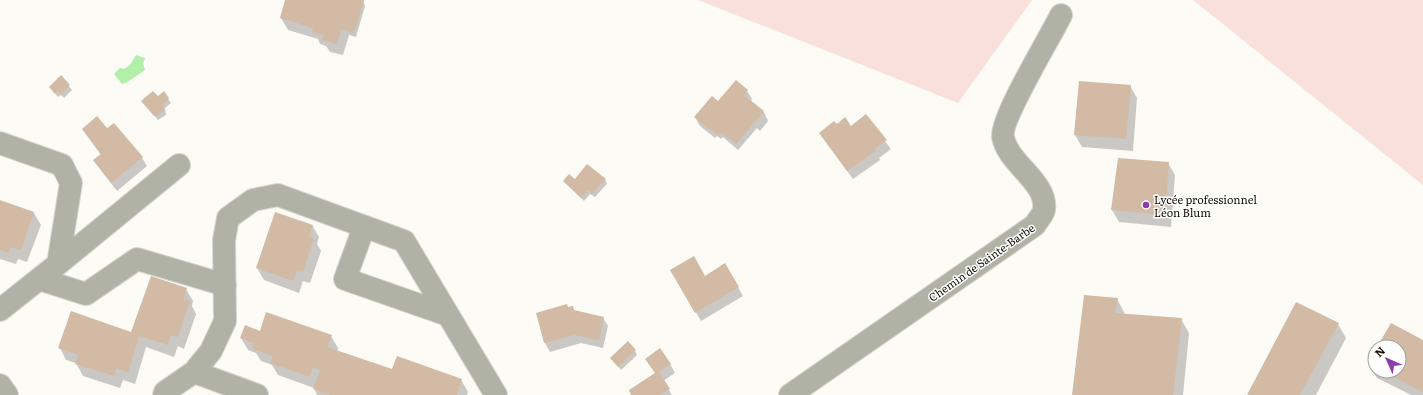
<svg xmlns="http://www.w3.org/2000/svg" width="1423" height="395" font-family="Literata,serif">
<rect width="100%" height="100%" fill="#fdfbf5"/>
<path fill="#fae0da" d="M698,0h334l-74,103z
M1193,0h230v185z"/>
<path fill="#b2efa9" d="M136,55l9,3 -2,6 2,6 -19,13 -4,1 -8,-10 6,-6 4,1 6,-4z"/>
<path fill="#0003" d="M286,0l77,1 2,5 -9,31 -7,-2 -6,20 -13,-3 -4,-6 -6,-2 -2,-5 -30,-9 -7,-12z
M61,77l11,13 -8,8 -3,-3 -3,2 -5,-6z
M1130,86l7,12 -4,53 -51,-4 -7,-12z
M747,91l5,8 -1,2 13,11 4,9 -8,10 -3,-3 -19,22 -15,-13 -2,2 -4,-3 -2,2 -15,-12 -5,-9 23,-14z
M164,93l7,10 -6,5 1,7 -8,5 -15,-19 15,-4z
M865,115l26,34 -12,9 1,2 -27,19 -33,-46 31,-6z
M83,130h24l35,28 5,8 -30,25 -23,-30 7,-6z
M1119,159l49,4 7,12 -4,52 -52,-5 -7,-12z
M605,179l2,5 -12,13 -5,-3 -6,7 -20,-20z
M0,201l34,12 7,12 -14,37 -9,-3 -2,5 -16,-5z
M312,225l7,12 -2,7 4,7 -11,32 -7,-2 -4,12 -35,-13 -7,-12z
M725,265l18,31 -42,25 -30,-51 33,7z
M186,289l7,12 -1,5 4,8 -12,35 -6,-3 -4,11 -28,-10 -11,37 -12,-4 -3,8 -37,-12 -7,-13 -10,-3 -6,-12 72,-14z
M1117,299l8,15 56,5 8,14 -6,62h-110z
M572,307l3,5 28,6 5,8 -5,22 -22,-5 -31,9 -5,-9 -8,-29z
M1338,324l8,14 -30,57h-68z
M260,332l71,4 7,12 -1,4 56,19 68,9 7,12 -1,3h-150l-3,-7 -36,-13 -6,-10 -11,-4 -5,-8 -8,-3 -7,-12z
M1423,341v54h-12l-34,-17 -8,-14 6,-11v18h24v-24h-21z
M635,351l2,4 -16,15 -10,-12z
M670,364l5,9 -12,8 9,14h-40l24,-21z"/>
<path fill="#d2baa5" d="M285,0h79l-10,33 -13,-4 -4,15 -15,-4 1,-5 -11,-3 1,-4 -33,-10z
M61,75l9,10 -9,9 -3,-3 -3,3 -6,-7z
M736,80l12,10 -4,5 20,16 -28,33 -15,-12 -2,4 -8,-7 -1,1 -16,-13 18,-21 6,5z
M1079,81l52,4 -5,54 -52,-4z
M153,91l5,5 6,-5 5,7 -6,6 1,6 -7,6h-3l-13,-15z
M866,114l21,26 -12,9 1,2 -29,20 -28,-38 15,-12 3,3 8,-7 6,9z
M97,116l10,12 7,-5 29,34 -32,26 -18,-23 8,-6 -19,-25z
M1118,158l51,4 -4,53 -54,-5z
M587,164l19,15 -14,15 -4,-4 -7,8 -18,-17 6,-7 6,5z
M0,200l34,12 -13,38 -10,-3 -2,6 -9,-3z
M275,212l38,13 -4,11 5,2 -11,34 -6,-2 -4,11 -37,-13z
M694,256l11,20 20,-13 14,24 -44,26 -25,-43z
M151,276l36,12 -4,11 7,2 -12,36 -7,-2 -3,10 -29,-9 -11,37 -12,-5 -2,8 -39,-12 4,-9 -21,-7 13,-37 60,21z
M1084,295l34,3 -3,15 67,5 -9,77h-101z
M1296,302l43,21 -39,72h-53z
M567,304l1,3 5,-1 1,4 30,7 -5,23 -24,-5 -31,8 -8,-30z
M266,312l66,23 -5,12 65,22 5,-13 65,23 -5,16h-126l-18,-6 7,-19 -7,-3 -3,10 -40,-14 3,-7 -20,-7 1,-6 -14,-5 5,-13 15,6z
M1391,323l32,17v52l-41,-21h17v-24h-22z
M628,341l8,9 -18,17 -8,-9z
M660,348l11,16 -12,8 11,17 -10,6h-29l-2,-5 26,-17 -10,-14z
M1375,351v16l-7,-3z"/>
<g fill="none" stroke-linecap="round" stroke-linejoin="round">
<defs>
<path id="street" d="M0,143l62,22 9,18 -13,81 -58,46
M364,227l-19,52 103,36
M58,264l121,-99
M39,279l47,15 51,-35 88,26
M194,372l63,23
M0,385l7,10
M164,395l1,-3 29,-20 17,-21 14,-30 -1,-81 4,-22 25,-18 25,-5 126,46 92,154
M790,395l245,-170c2,-4 8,-10 9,-15 4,-28 -36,-46 -41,-73 -3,-18 48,-101 58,-122"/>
</defs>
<use href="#street" stroke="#d8d5cf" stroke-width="24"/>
<use href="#street" stroke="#b0b2a5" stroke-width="22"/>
</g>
<circle fill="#8d3cab" stroke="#fff" stroke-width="1.5" cx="1146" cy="205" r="4"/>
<g text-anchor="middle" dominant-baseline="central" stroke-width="3" stroke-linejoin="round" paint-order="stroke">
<g font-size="11" fill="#130f06" stroke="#fff" text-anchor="start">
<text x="1154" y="199">Lycée professionnel<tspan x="1154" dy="13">Léon Blum</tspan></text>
</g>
<g font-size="11" fill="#130f06" stroke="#fff">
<text transform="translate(981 262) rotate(-35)">Chemin de Sainte-Barbe</text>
</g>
</g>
<g transform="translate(1387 359) rotate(315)"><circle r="19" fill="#ffffff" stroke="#a19f9b"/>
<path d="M0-3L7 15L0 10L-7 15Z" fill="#8d3cab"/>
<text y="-6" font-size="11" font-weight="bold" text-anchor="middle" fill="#130f06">N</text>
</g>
</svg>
